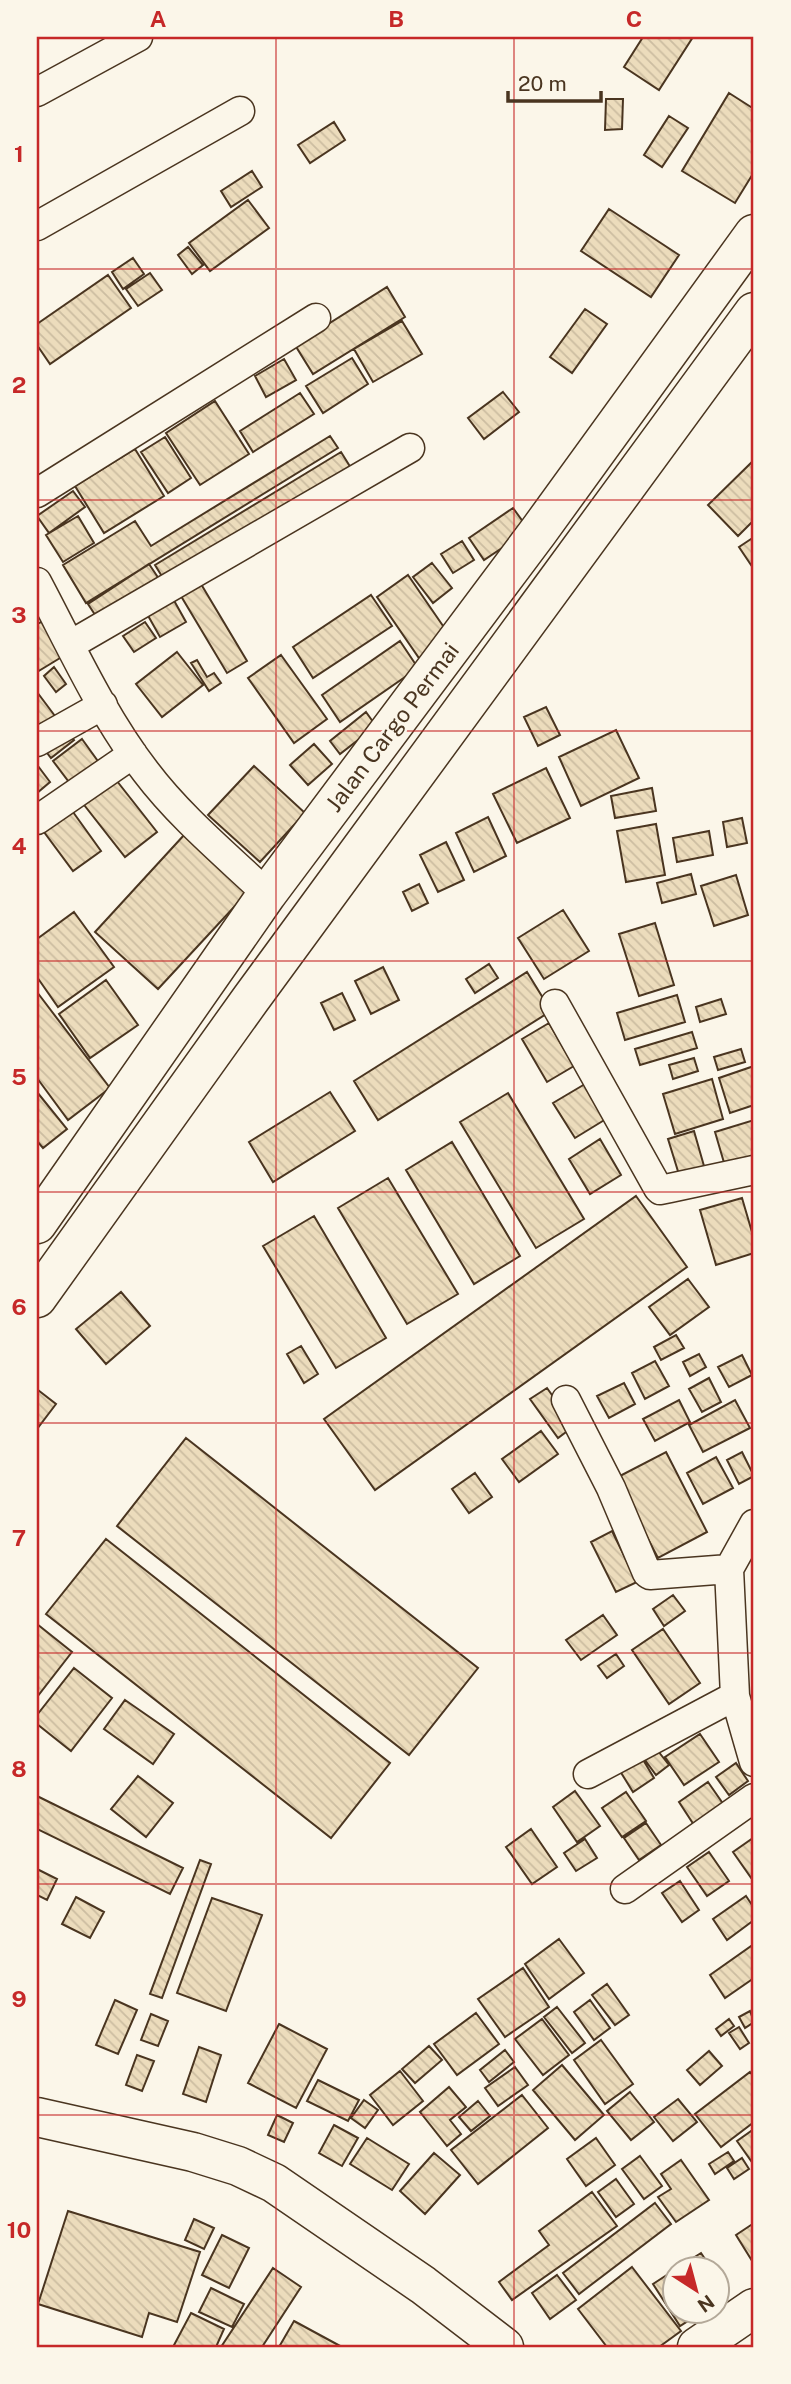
<svg xmlns="http://www.w3.org/2000/svg" width="791" height="2384" font-family="'Public Sans',sans-serif">
<defs>
<pattern id="building-back-hatch" width="6" height="6" patternUnits="userSpaceOnUse" patternTransform="scale(1.75)"><rect width="6" height="6" fill="#ecdcbc"/><path d="M-1 5l2 2M0 0l6 6M5-1l2 2" fill="none" stroke="#ccbda1"/></pattern>
</defs>
<rect width="100%" height="100%" fill="#fbf6e9"/>
<path fill="url(#building-back-hatch)" stroke="#4a3520" stroke-width="2" d="M643,37h50l-34,53 -35,-23z
M729,93l25,16v63l-19,31 -53,-32z
M606,99h17l-1,30 -17,1z
M669,116l19,12 -26,39 -18,-12z
M334,122l11,18 -35,23 -12,-18z
M252,171l10,16 -31,20 -10,-16z
M248,200l21,28 -59,43 -21,-28z
M609,209l70,46 -28,42 -70,-46z
M188,247l15,18 -11,9 -14,-19z
M133,258l11,16 -21,15 -11,-17z
M150,273l12,17 -24,16 -12,-17z
M108,275l23,33 -81,56 -13,-19v-21z
M387,287l18,30 -92,57 -18,-29z
M585,309l22,15 -35,49 -22,-16z
M402,321l20,33 -49,28 -19,-33z
M352,358l16,26 -45,29 -17,-27z
M284,359l12,21 -30,17 -11,-21z
M503,392l16,20 -35,27 -16,-21z
M300,393l14,21 -61,38 -13,-21z
M215,401l34,53 -49,31 -34,-52z
M330,436l8,12 -252,155 -23,-38 72,-44 16,25z
M165,437l26,41 -23,15 -27,-41z
M135,449l29,47 -60,37 -29,-47z
M341,452l13,21 -186,113 -13,-21z
M754,460v60l-16,16 -30,-31z
M73,491l12,16 -36,26 -12,-17z
M513,508l16,22 -45,30 -15,-22z
M78,516l16,27 -31,19 -17,-27z
M754,537v25l-3,3 -12,-18z
M462,541l12,19 -21,13 -12,-19z
M432,563l20,25 -19,15 -20,-26z
M149,564l14,21 -62,39 -13,-20z
M195,574l52,87 -20,12 -52,-87z
M408,575l44,64 -31,22 -44,-64z
M371,595l21,31 -79,52 -20,-31z
M172,597l14,25 -26,15 -14,-25z
M45,620l20,35 -28,17v-48z
M145,622l11,16 -22,14 -11,-16z
M400,641l18,27 -78,54 -18,-27z
M177,652l26,33 -41,32 -26,-33z
M281,655l46,64 -33,24 -46,-65z
M197,660l10,17 7,-4 7,10 -12,8 -18,-28z
M54,667l12,17 -10,8 -12,-16z
M37,692l18,24 -18,14z
M546,707l14,28 -22,11 -14,-29z
M366,712l10,14 -36,28 -10,-13z
M616,730l23,48 -58,28 -22,-49z
M66,731l8,9 -23,18 -7,-9z
M82,739l18,25 -28,22 -19,-25z
M314,744l18,20 -24,21 -18,-20z
M38,766l12,16 -13,11v-25z
M254,766l51,47 -45,49 -52,-47z
M546,768l24,50 -53,25 -24,-49z
M113,776l44,56 -32,25 -44,-56z
M652,788l4,23 -41,7 -4,-22z
M73,812l28,39 -28,20 -29,-39z
M488,817l18,39 -32,16 -18,-39z
M742,818l5,25 -20,4 -4,-25z
M656,824l9,51 -39,7 -9,-51z
M709,831l4,24 -36,7 -4,-24z
M185,834l63,58 -90,97 -63,-57z
M446,842l18,38 -26,12 -18,-37z
M691,874l5,20 -34,9 -5,-20z
M736,875l12,40 -34,11 -13,-40z
M419,884l9,19 -16,8 -9,-19z
M563,910l26,41 -45,28 -26,-41z
M74,912l40,55 -56,40 -21,-30v-38z
M655,923l19,62 -35,11 -20,-62z
M489,964l9,14 -23,15 -9,-14z
M383,967l16,33 -28,14 -16,-33z
M527,972l24,39 -173,109 -24,-39z
M106,980l32,45 -48,33 -31,-44z
M37,992l73,96 -42,32 -31,-42z
M342,993l13,27 -21,10 -13,-27z
M677,995l8,27 -60,18 -8,-27z
M721,999l5,15 -26,8 -4,-15z
M549,1023l25,43 -27,16 -25,-43z
M692,1032l5,16 -57,17 -5,-16z
M741,1049l4,13 -27,8 -4,-13z
M694,1058l4,13 -25,8 -4,-14z
M754,1066v39l-24,8 -11,-35z
M712,1079l11,40 -48,15 -12,-40z
M585,1084l21,35 -31,19 -22,-35z
M37,1092l30,37 -24,19 -6,-7z
M330,1092l25,39 -82,51 -24,-40z
M508,1093l76,126 -48,29 -76,-126z
M754,1120v37l-29,9 -10,-34z
M694,1131l12,42 -25,8 -13,-42z
M600,1139l21,36 -31,19 -21,-35z
M452,1142l68,114 -46,28 -68,-114z
M388,1178l70,116 -51,30 -69,-116z
M636,1196l51,71 -312,223 -51,-71z
M742,1198l12,41v14l-38,12 -16,-55z
M314,1216l72,122 -50,30 -73,-122z
M688,1279l21,28 -39,28 -21,-28z
M121,1292l29,34 -44,38 -30,-35z
M676,1335l8,13 -23,12 -7,-13z
M301,1346l17,28 -14,9 -17,-29z
M699,1354l7,13 -16,9 -7,-14z
M742,1355l10,20 -23,12 -11,-20z
M655,1361l14,25 -24,13 -13,-26z
M709,1378l12,24 -19,10 -13,-23z
M624,1383l11,21 -26,14 -12,-22z
M547,1388l27,38 -16,12 -28,-39z
M38,1390l18,14 -19,25v-37z
M679,1400l11,22 -35,19 -12,-22z
M735,1400l15,28 -47,24 -14,-27z
M541,1431l17,23 -39,28 -17,-23z
M186,1438l292,230 -69,87 -292,-229z
M666,1452l41,80 -49,26 -42,-80z
M742,1452l12,24 -15,8 -12,-24z
M716,1457l17,31 -30,16 -16,-31z
M475,1473l17,24 -23,16 -17,-24z
M612,1531l25,51 -21,10 -25,-50z
M106,1539l284,224 -59,75 -285,-224z
M673,1595l12,16 -21,15 -11,-17z
M603,1615l14,20 -36,25 -15,-20z
M37,1624l35,28 -35,45z
M663,1629l37,54 -31,21 -37,-54z
M616,1654l8,12 -17,12 -9,-12z
M74,1668l38,30 -41,53 -34,-27v-9z
M125,1700l49,34 -21,30 -49,-35z
M700,1734l19,28 -35,23 -19,-28z
M658,1751l11,14 -13,10 -11,-15z
M642,1758l12,20 -21,14 -13,-21z
M736,1763l12,18 -19,14 -13,-18z
M138,1776l35,27 -27,34 -35,-28z
M708,1782l18,26 -30,20 -17,-26z
M575,1791l25,35 -23,16 -24,-35z
M626,1792l20,29 -24,16 -20,-29z
M37,1796l146,72 -13,26 -133,-65z
M646,1823l15,22 -22,15 -15,-22z
M531,1829l26,38 -25,17 -26,-37z
M753,1838l1,2v42l-21,-30z
M585,1839l12,19 -21,13 -12,-18z
M709,1852l20,29 -22,15 -20,-29z
M200,1860l11,4 -49,134 -12,-4z
M37,1869l20,10 -10,21 -10,-5z
M680,1881l19,29 -17,12 -20,-29z
M746,1896l8,12v12l-27,20 -14,-21z
M76,1897l28,15 -14,26 -28,-14z
M212,1898l50,17 -36,96 -49,-18z
M559,1939l25,34 -35,26 -24,-35z
M754,1944v34l-29,20 -15,-23z
M523,1968l26,39 -44,30 -27,-38z
M607,1984l22,31 -14,10 -23,-30z
M115,2000l22,10 -19,44 -22,-9z
M590,2000l20,28 -16,12 -20,-28z
M557,2007l28,36 -13,10 -28,-36z
M750,2011l4,11 -9,6 -6,-11z
M476,2013l23,31 -42,31 -23,-31z
M151,2014l17,7 -10,25 -17,-6z
M542,2019l27,36 -26,20 -28,-36z
M729,2019l5,7 -13,10 -5,-7z
M279,2024l48,25 -31,59 -48,-25z
M739,2027l10,16 -9,6 -11,-16z
M601,2040l32,44 -28,20 -31,-44z
M429,2046l13,14 -27,23 -13,-14z
M199,2047l22,8 -15,47 -23,-8z
M505,2050l9,12 -25,20 -9,-12z
M709,2051l13,15 -22,19 -13,-15z
M137,2055l17,6 -12,30 -16,-6z
M562,2065l42,50 -29,25 -42,-50z
M515,2067l13,18 -30,21 -13,-18z
M400,2071l23,30 -30,24 -23,-30z
M750,2072l4,5v45l-33,25 -26,-33z
M318,2080l41,20 -11,21 -41,-20z
M449,2087l17,20 -16,13 11,14 -14,12 -27,-34z
M630,2092l24,30 -23,18 -24,-29z
M522,2095l26,33 -70,56 -27,-34z
M678,2099l19,23 -24,19 -19,-24z
M364,2100l14,10 -13,18 -14,-10z
M478,2101l12,15 -19,15 -12,-14z
M277,2115l16,8 -9,19 -16,-7z
M334,2125l24,13 -16,28 -23,-13z
M754,2129v36l-17,-24z
M367,2138l42,26 -17,26 -42,-26z
M596,2138l19,27 -29,21 -19,-27z
M728,2152l6,9 -19,13 -6,-10z
M434,2153l26,22 -35,39 -25,-23z
M640,2156l22,30 -18,13 -22,-30z
M742,2158l7,11 -15,10 -7,-11z
M681,2160l28,40 -33,22 -18,-25 13,-8 -10,-15z
M616,2179l18,25 -18,13 -18,-25z
M592,2192l25,34 -105,74 -13,-18 50,-37 -10,-14z
M655,2203l16,21 -92,70 -16,-21z
M68,2211l132,41 -23,70 -28,-9 -7,24 -104,-33z
M194,2219l20,9 -10,21 -19,-9z
M754,2223v41l-18,-29z
M222,2235l27,13 -20,40 -27,-13z
M701,2253l10,15h-34z
M632,2267l49,64 -22,16h-52l-29,-38z
M273,2268l28,19 -39,60h-41z
M676,2269v41h29l-25,16 -27,-42z
M557,2275l19,25 -26,19 -18,-26z
M211,2288l33,16 -12,23 -33,-15z
M191,2313l33,16 -8,18h-43z
M294,2321l48,26h-63z"/>
<g fill="none" stroke-linecap="round" stroke-linejoin="round">
<defs>
<path id="street" d="M37,92l101,-55
M37,226l203,-115
M37,493l279,-175
M37,582c34,64 65,133 109,190 34,45 80,83 121,122
M70,645l340,-197
M37,742l66,-37
M37,820l96,-66
M555,1004l103,184 2,2 10,-2 84,-18
M566,1400l45,88 36,85 3,2 79,-6
M754,1524l-25,45 6,127 19,66
M588,1774l147,-78
M625,1889l129,-91"/>
<path id="secondary" d="M697,2347l57,-39"/>
<path id="highway" d="M37,1224l230,-330 271,-362 216,-298
M37,1298l213,-298 504,-688
M37,2117l156,35 45,14 36,17 149,102 81,62"/>
</defs>
<use href="#street" stroke="#4a3520" stroke-width="31"/>
<use href="#secondary" stroke="#4a3520" stroke-width="41"/>
<use href="#highway" stroke="#4a3520" stroke-width="41"/>
<use href="#street" stroke="#fbf6e9" stroke-width="28"/>
<use href="#secondary" stroke="#fbf6e9" stroke-width="38"/>
<use href="#highway" stroke="#fbf6e9" stroke-width="38"/>
</g>
<path fill="none" stroke="#c62828" stroke-width="2" stroke-opacity="0.55" d="M276,37v2310M514,37v2310M37,269h717M37,500h717M37,731h717M37,961h717M37,1192h717M37,1423h717M37,1653h717M37,1884h717M37,2115h717"/>
<g text-anchor="middle" dominant-baseline="central" stroke-width="5" stroke-linejoin="round" paint-order="stroke">
<g font-size="23" fill="#4a3520" stroke="#fbf6e9">
<text transform="translate(392 727) rotate(-53)">Jalan Cargo Permai</text>
</g>
</g>
<rect width="791" height="2384" fill="none" stroke="#fbf6e9" stroke-width="77"/>
<g transform="translate(696 2290) rotate(144)"><circle r="33" fill="#fbf6e9" stroke="#b4a999" stroke-width="2"/>
<path d="M0-5L12 26L0 18L-12 26Z" fill="#c62828"/>
<text y="-10" font-size="19" font-weight="bold" text-anchor="middle" fill="#4a3520">N</text>
</g>
<path d="M508 91v10h93v-10" fill="none" stroke="#4a3520" stroke-width="3.5"/>
<text x="518" y="91" font-size="21" fill="#4a3520" stroke="#fbf6e9" stroke-width="5" paint-order="stroke">20 m</text>
<rect x="38" y="38" width="714" height="2308" fill="none" stroke="#c62828" stroke-width="2.5"/>
<g font-size="23" text-anchor="middle" font-weight="bold" fill="#c62828">
<text x="158" y="27">A</text>
<text x="396" y="27">B</text>
<text x="634" y="27">C</text>
<text x="19" y="162">1</text>
<text x="19" y="393">2</text>
<text x="19" y="623">3</text>
<text x="19" y="854">4</text>
<text x="19" y="1085">5</text>
<text x="19" y="1315">6</text>
<text x="19" y="1546">7</text>
<text x="19" y="1777">8</text>
<text x="19" y="2007">9</text>
<text x="19" y="2238">10</text>
</g>
</svg>
